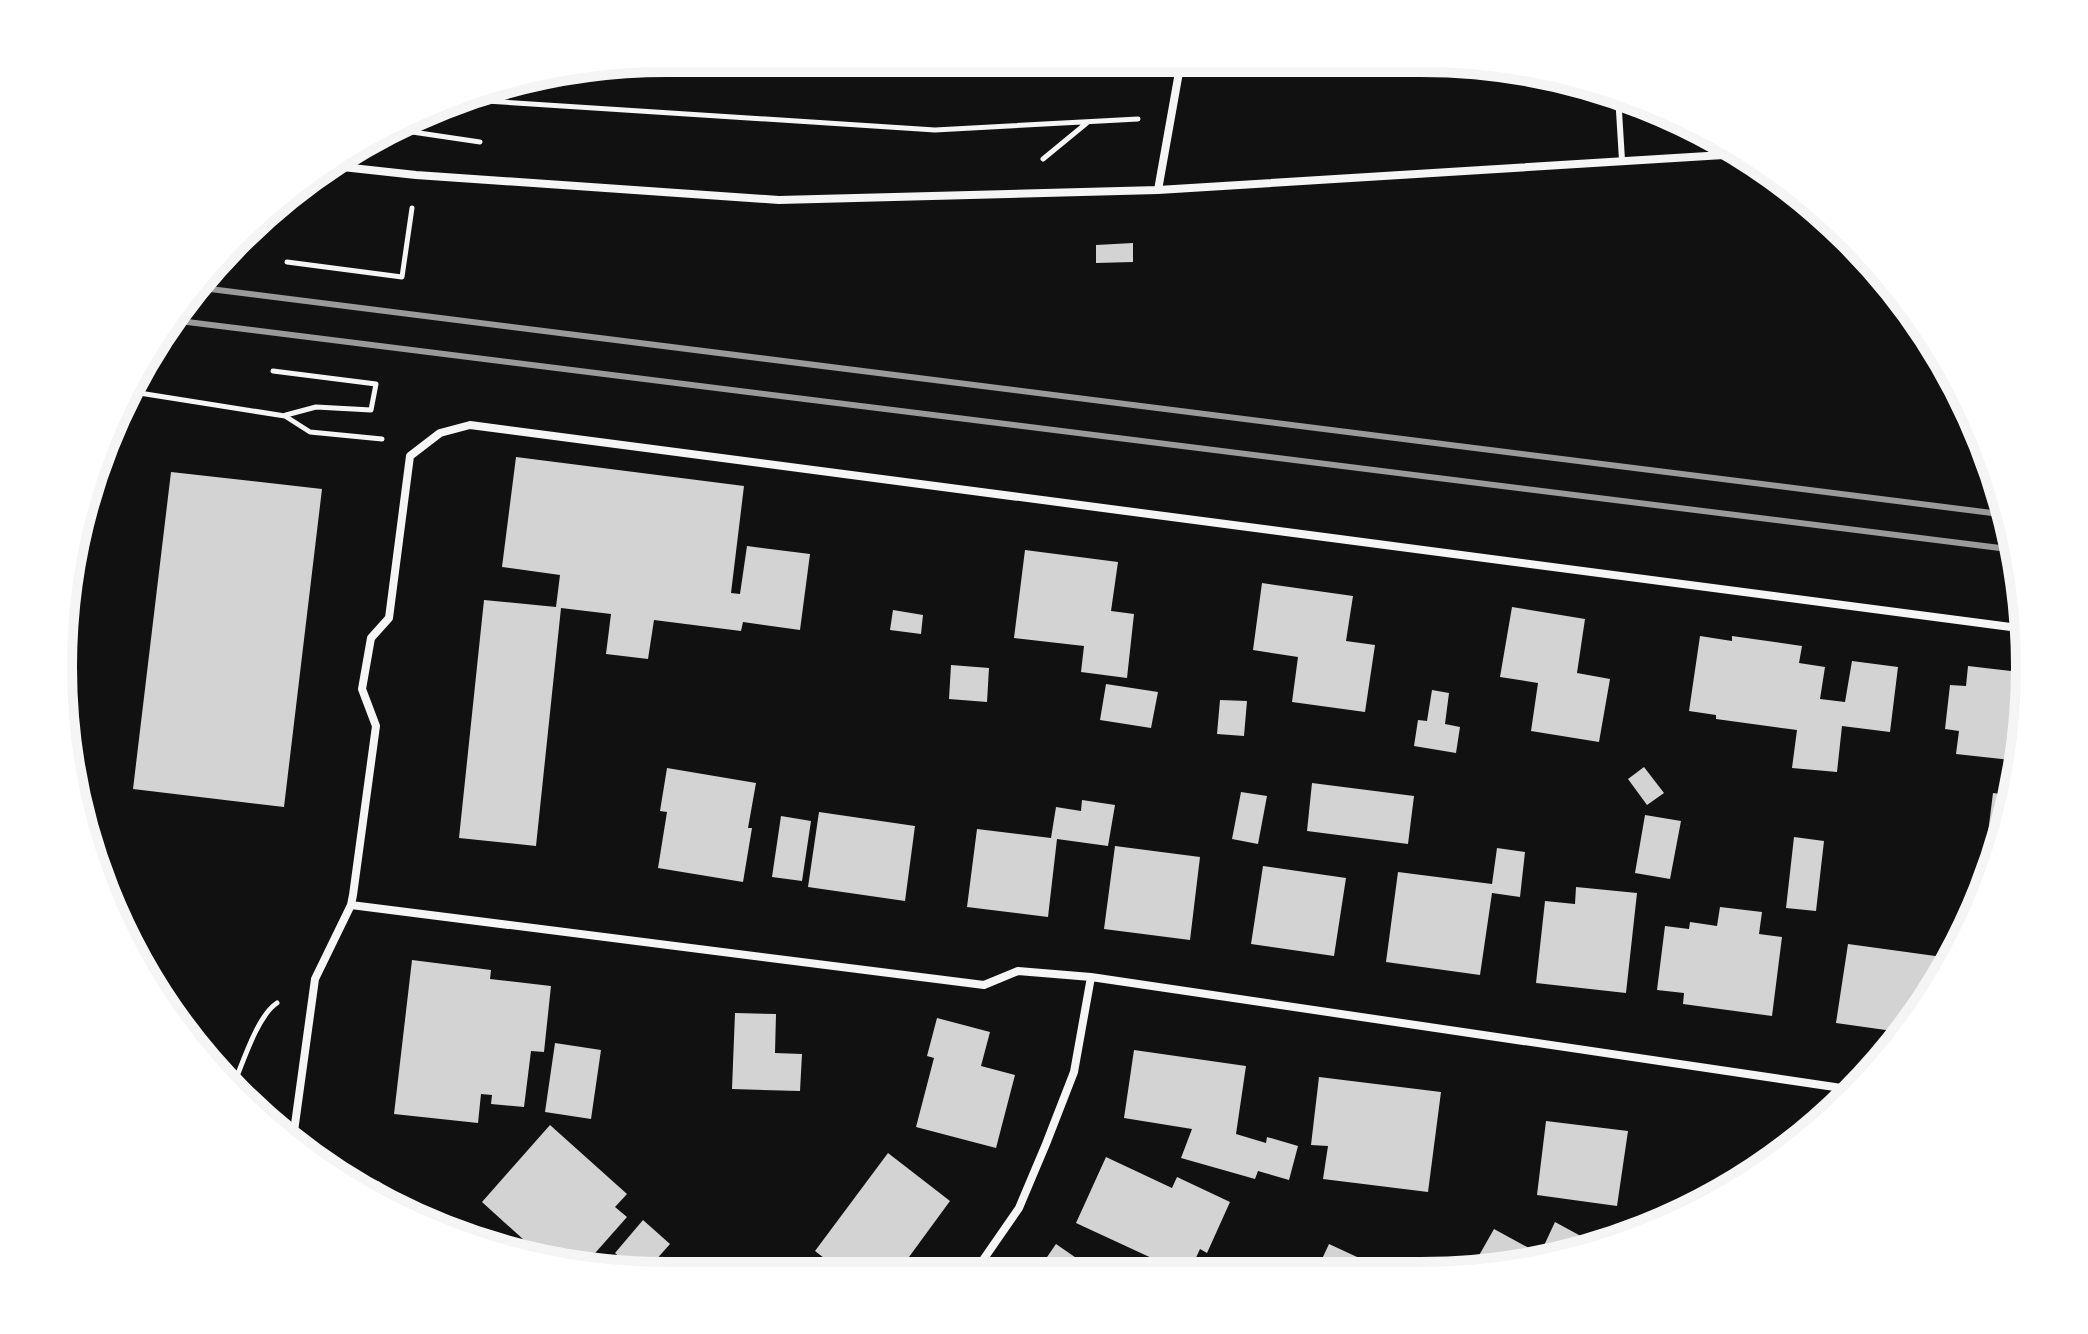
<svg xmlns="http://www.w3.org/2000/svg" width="2088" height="1334" font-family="Cabin,sans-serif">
<rect width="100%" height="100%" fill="#111"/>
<path fill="#d3d3d3" d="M1133,243v19l-37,1v-18z
M1908,307l21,28 -18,2z
M1935,344l14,19 8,19 -18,2z
M516,457l228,29 -13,107 9,1 7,-48 63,8 -10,76 -57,-8 -2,9 -87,-11 -6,39 -42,-5 5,-40 -50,-6 -25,238 -77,-8 25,-238 72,7 4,-32 -58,-8z
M171,472l151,17 -38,318 -151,-18z
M1025,550l93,12 -7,49 23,3 -7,64 -46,-6 3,-26 -70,-8z
M1262,583l91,13 -7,45 29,4 -10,67 -73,-10 6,-45 -45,-7z
M1512,607l73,12 -8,54 33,6 -11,63 -68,-11 7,-48 -38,-6z
M893,610l30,5 -2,19 -31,-4z
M1700,636l32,5v-5l70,10 -3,17 26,4 -5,32 25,3 7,-41 46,6 -8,65 -48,-6 -5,46 -45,-4 5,-38 -81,-11v-4l-27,-4z
M951,665l38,3 -2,34 -38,-3z
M1968,666l60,7 1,34 -9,54 -64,-7 3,-23 -14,-2 5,-44 16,1z
M1106,684l52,8 -7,36 -51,-8z
M1432,690l17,3 -4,31 15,3 -4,26 -42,-7 4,-26 9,1z
M1220,700l27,1 -3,35 -27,-2z
M1644,767l20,26 -17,12 -19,-26z
M667,768l89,15 -8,45h4l-9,54 -85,-14 9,-56 -7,-1z
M1312,783l102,13 -6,48 -101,-13z
M1241,792l26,4 -9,48 -26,-5z
M1993,793l21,3 -5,29 -9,25 -14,-1z
M1082,800l33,5 -7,41 -51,-7 -9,78 -81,-10 10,-78 74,9 5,-31 25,4z
M819,812l96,14 -10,75 -97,-14z
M1645,815l36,6 -11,58 -35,-6z
M781,816l30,5 -9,60 -30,-4z
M1794,837l30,4 -8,70 -30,-3z
M1115,846l85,11 -10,83 -86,-11z
M1497,848l28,4 -5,45 -28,-4 -12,82 -94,-13 12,-90 94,12z
M1263,866l83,12 -12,78 -83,-12z
M1576,887l61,6 -11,100 -90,-10 9,-82 30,3z
M1720,907l42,5 -3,22 23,3 -10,79 -89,-12 1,-11 -27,-3 8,-64 24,3 1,-7 27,4z
M1848,944l102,14 -2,9 -41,66 -71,-10z
M412,960l79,10 -1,9 61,7 -7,66 -13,-1 -7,56 -33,-3 1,-9 -11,-1 -3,29 -84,-9z
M735,1013l41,1 -1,39 27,1 -2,37 -68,-2z
M937,1018l53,14 -9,34 34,9 -19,73 -80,-21 18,-69 -7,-2z
M555,1043l46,7 -10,69 -46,-7z
M1134,1050l112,16 -10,68 30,9 1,-6 31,9 -9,34 -31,-9 -3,8 -74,-21 11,-29 -68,-11z
M1319,1077l122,15 -13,100 -105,-13 5,-33 -17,-1z
M1546,1121l82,10 -11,75 -80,-11z
M550,1125l77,69 -12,13 12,10 -46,52 -35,-9 -64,-58z
M888,1153l62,48 -52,71h-56l-27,-21z
M1106,1157l66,31 5,-11 53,25 -23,51 -7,-4 -11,24h-5l-108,-50z
M643,1220l27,24 -24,27h-10l-21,-18z
M1555,1222l46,25 -22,8 -83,14 -19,-10 17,-30 46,25z
M1056,1244l42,29h-62z
M1329,1244l54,25 -2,5h-66z"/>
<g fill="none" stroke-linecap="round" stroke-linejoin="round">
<path stroke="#f5f5f5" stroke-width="5" d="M454,99l481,31 203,-11
M392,129l88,13
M1043,159l45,-37
M287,262l115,15 10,-69
M273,371l103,13 -5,26 -55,-3 -30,8
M133,392l152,24 25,16 72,7
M234,1084c9,-22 24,-69 43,-81"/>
<path stroke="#f5f5f5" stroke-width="6" d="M1618,95l4,65"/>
<path stroke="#f5f5f5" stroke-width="8" d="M324,165l92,10 363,25 379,-10 582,-36
M1158,190l23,-129
M351,905l633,80 34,-14 73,6 764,113
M292,1146l23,-167 36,-74 2,-10 23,-169 -14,-37 9,-51 18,-20 21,-162 30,-23 30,-8 1556,204
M338,1174l39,11 38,34
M974,1273l45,-65 27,-64 28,-72 17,-95"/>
<path stroke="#9a9a9a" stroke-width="6" d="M194,287l1814,228
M171,320l1845,230"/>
</g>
<path d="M0 0H2088V1334H0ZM667 72H1421A595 595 0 0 1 2016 667V667A595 595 0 0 1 1421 1262H667A595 595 0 0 1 72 667V667A595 595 0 0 1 667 72Z" fill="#fff" fill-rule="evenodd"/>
<path fill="none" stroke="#f5f5f5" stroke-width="10" d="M667 72H1421A595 595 0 0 1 2016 667V667A595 595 0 0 1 1421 1262H667A595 595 0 0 1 72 667V667A595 595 0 0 1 667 72Z"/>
</svg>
